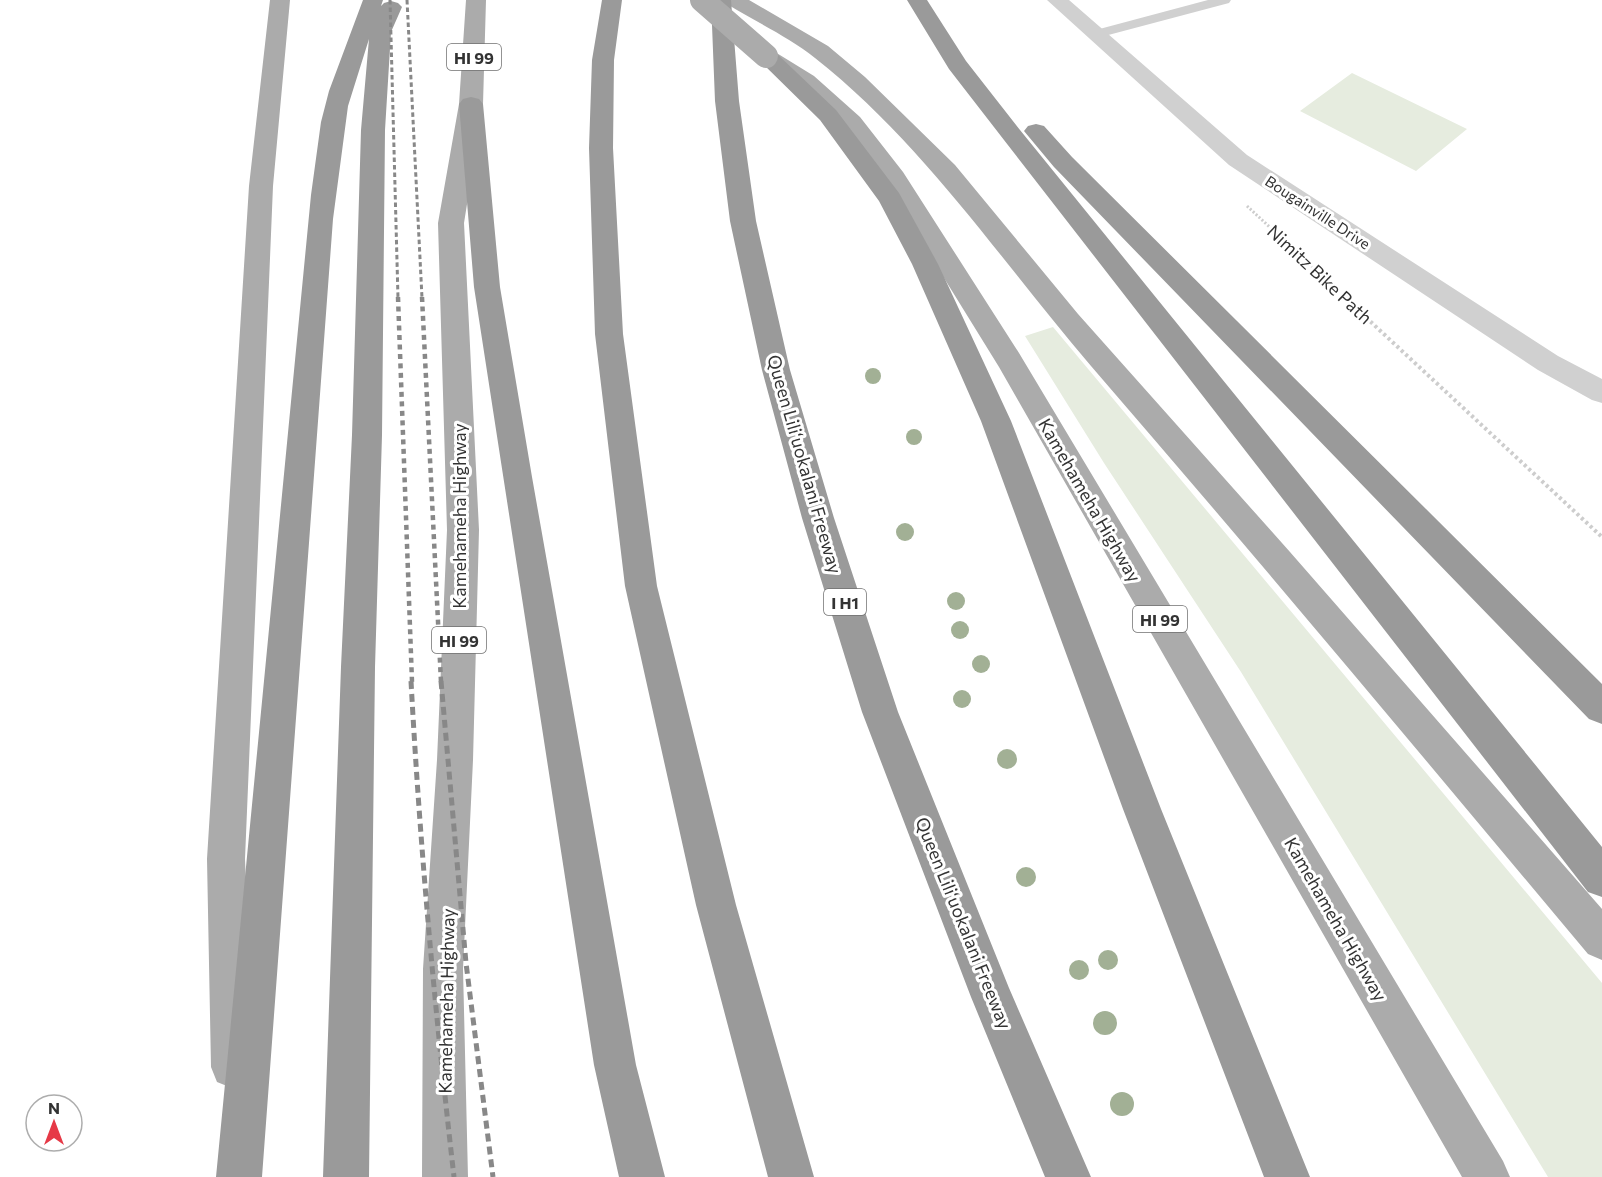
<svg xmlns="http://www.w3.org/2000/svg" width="1602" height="1177" font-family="Commissioner,sans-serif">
<rect width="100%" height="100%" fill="#fff"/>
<path fill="#e6ecdf" d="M1352,73l115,56 -51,42 -116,-60z
M1053,327l549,656v194h-54l-307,-505 -137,-209 -79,-127z"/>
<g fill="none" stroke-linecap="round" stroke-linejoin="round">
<path stroke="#cdcdcd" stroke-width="3" stroke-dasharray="2 2" stroke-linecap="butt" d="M1247,206l99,92"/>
<path stroke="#cdcdcd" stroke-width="4" stroke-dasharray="3 3" stroke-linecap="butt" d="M1344,297l258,240"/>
<path fill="#d0d0d0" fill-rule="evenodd" d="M1208,0h23l-2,3 -132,35 -7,-4 2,-3z"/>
<path fill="#d0d0d0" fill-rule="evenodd" d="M1047,0h22l178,155 311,201 44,23v24l-10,-3 -54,-30 -309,-205z"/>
<path fill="#ababab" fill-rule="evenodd" d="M270,0h20l-17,186 -28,673 8,208 -6,15 -15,6 -15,-6 -6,-15 -4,-208 42,-673z
M466,0h20l-3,104 -19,119 15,307 -6,230 -10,209 5,208h-46l1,-208 14,-209 10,-230 -9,-307 21,-119z
M724,0h25l79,46 37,31 90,88 123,149 212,238 312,357v51l-14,-6c-165,-197 -329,-394 -497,-588 -90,-105 -167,-222 -276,-308 -26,-21 -59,-36 -88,-54z
M767,50l8,2 39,24 46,41 43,55 116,181 484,808 7,16h-48l-463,-810 -118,-191 -37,-49 -46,-41 -39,-24 -3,-5 3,-5z"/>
<path fill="#9a9a9a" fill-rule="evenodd" d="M363,0h20l-2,6 3,-3 7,-2 7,2 4,4 -11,25 -6,98 -3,305 -7,232 -6,510h-46l18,-510 11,-232 9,-305 8,-91 -21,67 -15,113 -71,958h-46l95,-982 10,-73 8,-31z
M602,0h20l-8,60 -1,88 10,186 34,252 79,319 78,272h-46l-72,-272 -71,-319 -30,-252 -6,-186 3,-88z
M711,0h20l8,101 17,120 34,149 44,148 64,194 111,276 82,189h-46l-74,-180 -109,-285 -60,-194 -40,-148 -32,-149 -15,-120z
M907,0h20l39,61 54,69 582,717v50l-14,-5 -584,-752 -55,-71z
M766,49l8,2 62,59 63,83 39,71 73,157 150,388 149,368h-46l-141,-368 -142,-388 -69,-157 -33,-63 -59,-81 -65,-64 3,-5z
M471,97l8,2 4,5 17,183 32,190 104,588 29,112h-46l-25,-112 -120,-778 -15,-183 4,-5z
M1036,124l8,2 28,31 530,527v40l-13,-5 -535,-552 -30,-36 4,-5z"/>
<path stroke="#888" stroke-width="3" stroke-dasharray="4.5 3" stroke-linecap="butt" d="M390,0l8,298
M407,0l15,298"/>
<path stroke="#888" stroke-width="4.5" stroke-dasharray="5 4.5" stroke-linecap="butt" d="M398,297l14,385
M422,297l19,385"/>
<path stroke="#888" stroke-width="5" stroke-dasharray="8 5" stroke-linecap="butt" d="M411,681c9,166 24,331 43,496
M441,681l25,282 27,214"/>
<path stroke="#ababab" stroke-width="24" d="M702,0l64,56"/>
</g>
<g fill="#a2b095">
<circle cx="873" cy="376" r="8"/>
<circle cx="914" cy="437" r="8"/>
<circle cx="905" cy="532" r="9"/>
<circle cx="956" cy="601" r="9"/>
<circle cx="960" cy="630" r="9"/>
<circle cx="981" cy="664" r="9"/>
<circle cx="962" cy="699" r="9"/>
<circle cx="1007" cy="759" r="10"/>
<circle cx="1026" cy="877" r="10"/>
<circle cx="1108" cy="960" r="10"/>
<circle cx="1079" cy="970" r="10"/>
<circle cx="1105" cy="1023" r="12"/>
<circle cx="1122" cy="1104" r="12"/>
</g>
<g text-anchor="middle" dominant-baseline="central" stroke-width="6" stroke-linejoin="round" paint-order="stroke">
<g font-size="15" fill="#333" stroke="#fff">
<text transform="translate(1318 212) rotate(33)">Bougainville Drive</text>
</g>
<g fill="#fff" stroke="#707070" stroke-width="1.5">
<rect x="447" y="44" width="54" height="26" rx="4.5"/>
<rect x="824" y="589" width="42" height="26" rx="4.5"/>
<rect x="1133" y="606" width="54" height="26" rx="4.5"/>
<rect x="432" y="627" width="54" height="26" rx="4.5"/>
</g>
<g font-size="16" font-weight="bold" fill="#333">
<text x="474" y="57">HI 99</text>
<text x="845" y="602">I H1</text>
<text x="1160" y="619">HI 99</text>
<text x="459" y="640">HI 99</text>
</g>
<g font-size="18" fill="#333" stroke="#fff">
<text transform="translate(1320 274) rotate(43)">Nimitz Bike Path</text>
<text transform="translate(805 464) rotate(74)">Queen Liliʻuokalani Freeway</text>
<text transform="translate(1090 500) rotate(60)">Kamehameha Highway</text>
<text transform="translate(459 516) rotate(-90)">Kamehameha Highway</text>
<text transform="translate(1336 919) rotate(60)">Kamehameha Highway</text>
<text transform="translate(964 923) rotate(68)">Queen Liliʻuokalani Freeway</text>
<text transform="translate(446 1001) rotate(-89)">Kamehameha Highway</text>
</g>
</g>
<g transform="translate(54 1123)"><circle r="28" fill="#ffffff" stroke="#adadad" stroke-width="1.5"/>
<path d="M0-4.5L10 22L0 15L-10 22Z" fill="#e63946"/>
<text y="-9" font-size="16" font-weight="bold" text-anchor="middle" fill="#333333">N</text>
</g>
</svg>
